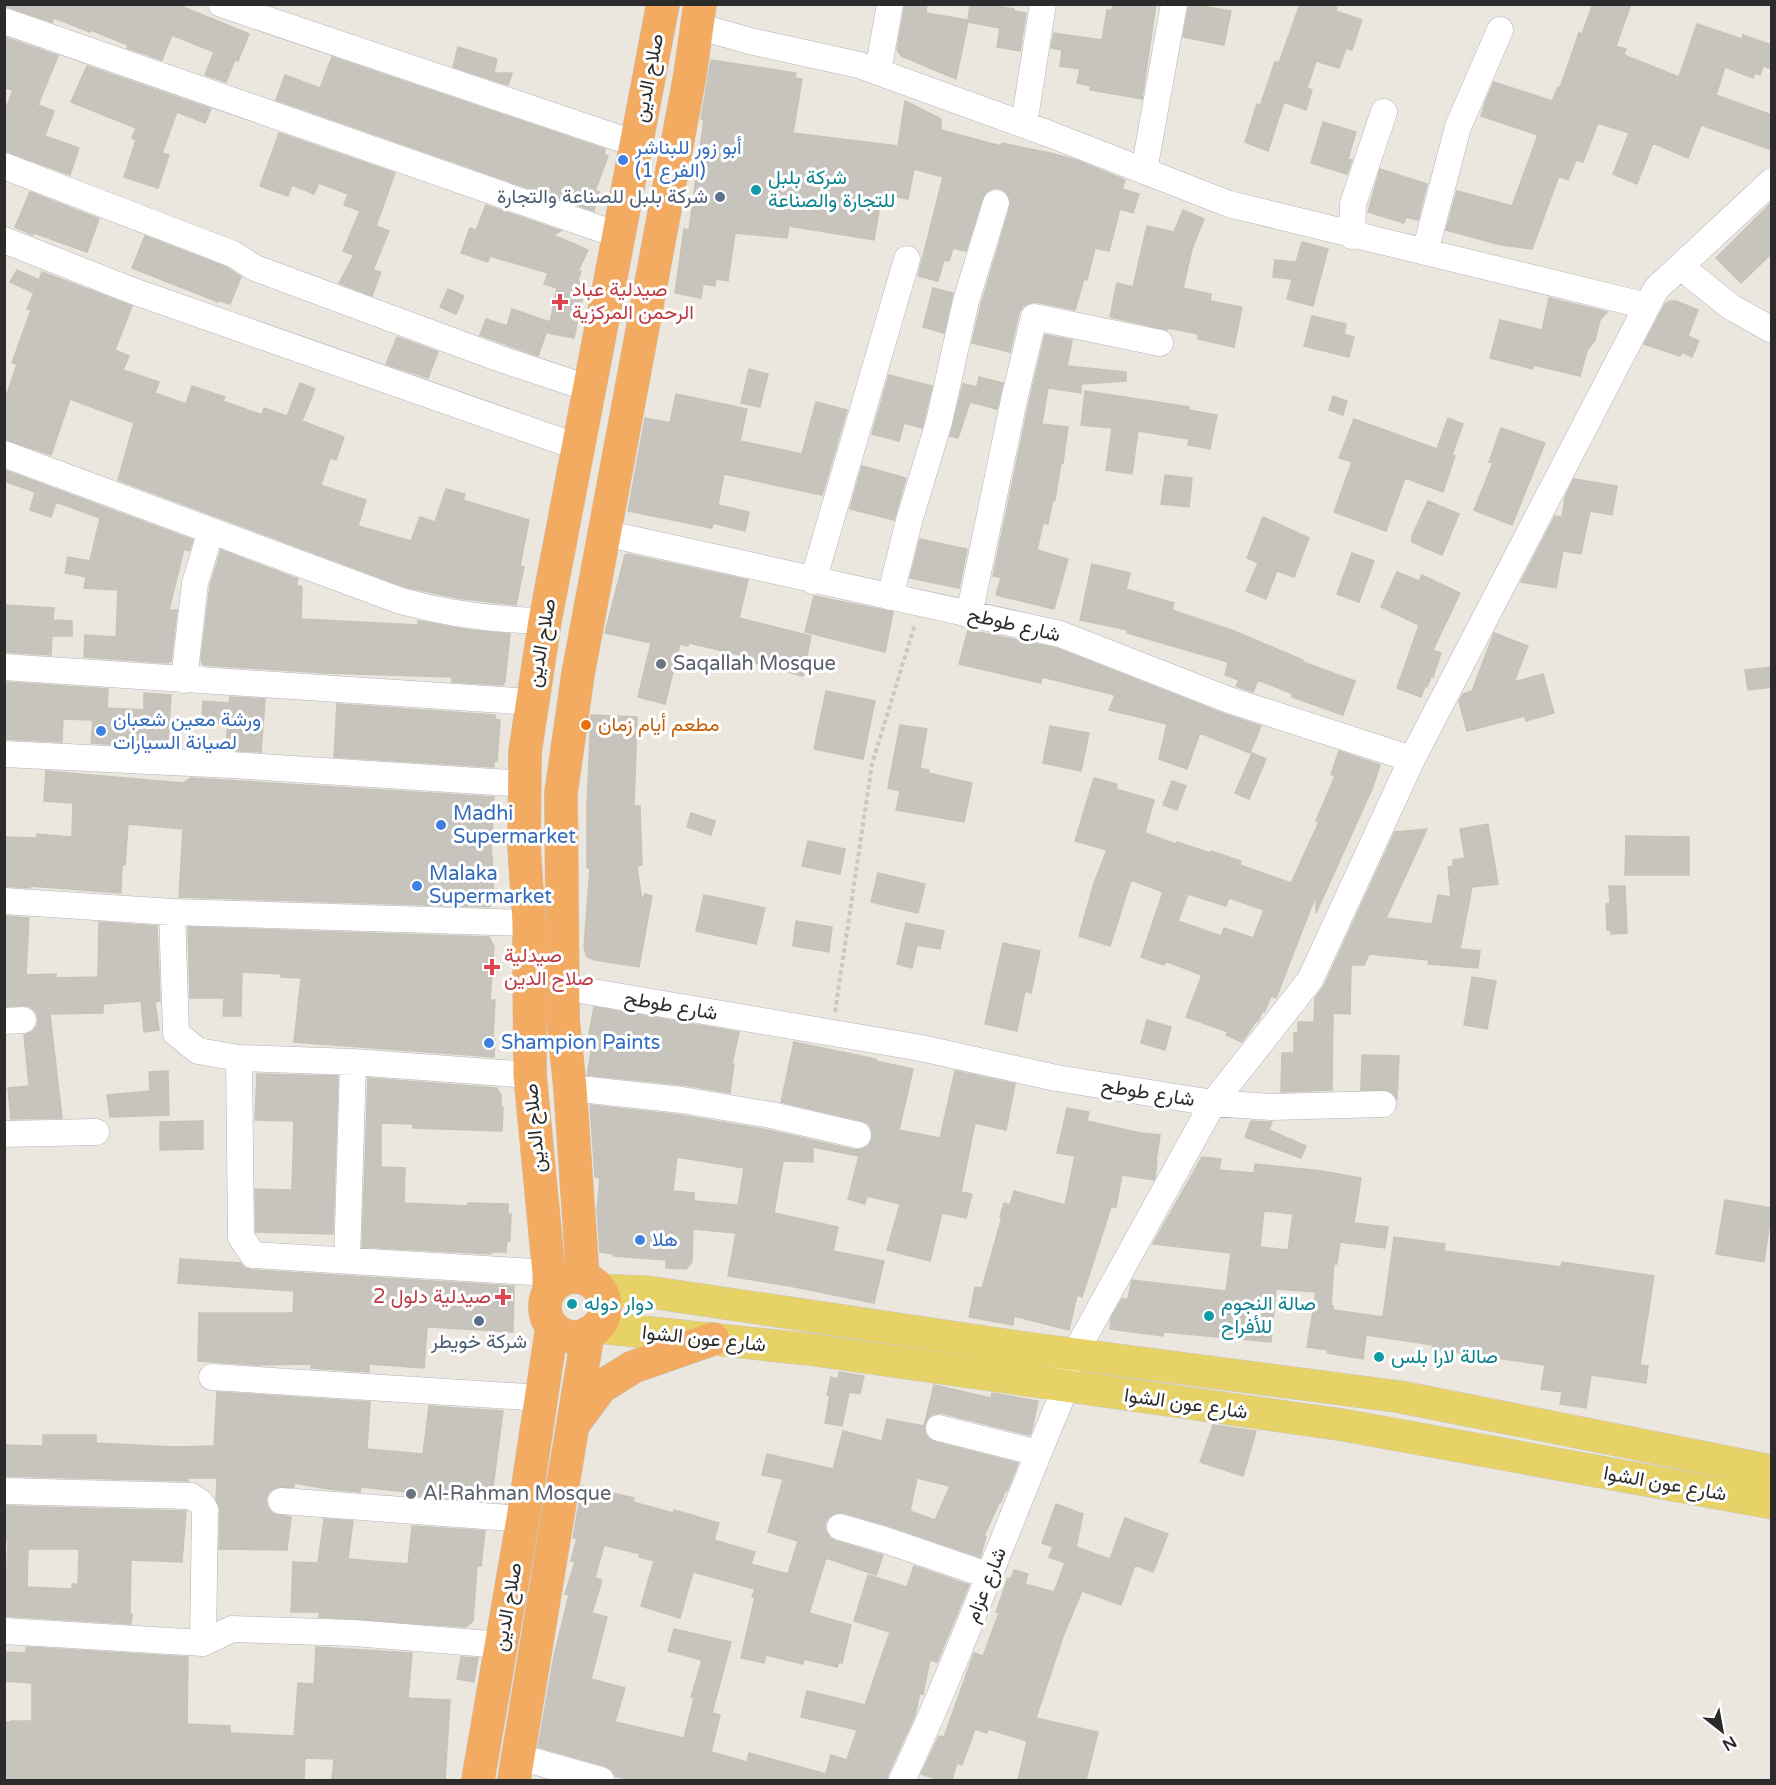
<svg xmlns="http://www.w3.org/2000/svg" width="1776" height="1785" font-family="'Varela Round',Vazirmatn,sans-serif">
<rect width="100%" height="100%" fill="#ece7de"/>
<path fill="#c7c3bd" stroke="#c7c3b8" stroke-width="1.5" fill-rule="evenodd" d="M4,4h172l73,30 -11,27 -3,-1 -9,22 -21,-7 9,-23 -42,-17 -10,25 -35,-12 1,-3 -37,-15 -1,2 -36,-14 -2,4 -48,-16z
M905,4h22l-1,9 42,7 2,-16h17l27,5v2l12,2 -6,38 -23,-4 3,-19 -32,-6 -12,57 -55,-23 -4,-6z
M1113,4h43l-14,95 -52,-9 1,-4 -14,-3 3,-14 -20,-3 2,-16 -11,-2 3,-15 48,7 5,-30h5z
M1189,4l42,7 -7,34 -41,-8z
M1300,4h28l9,4 -1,3 26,9 -10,30 -6,-2 -7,20 -23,-7 -9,27 5,2 -6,20 -22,-8 -16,49 -23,-9 12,-38 3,2 15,-44 4,1z
M1593,4h38l-15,42 10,3 -2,6 55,22 18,-53 45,15 1,-4 29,10v24l-9,-3 -3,9 -5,-2 -2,5 -28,-11 -9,28 56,20v35l-71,-25 -13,33 -35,-15 -16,41 -24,-10 16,-41 -31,-10 -15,39 -7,-2 -8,20 -9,-4 -27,73 -31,-4 -55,-15 11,-39 55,15 26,-71 -57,-19 5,-16 8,-18 58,19 6,-14 2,1 19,-55 3,1z
M4,37l54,19 -20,49 16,6 -9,25 34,12 -9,27 -66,-24v-37l9,-24 -9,-2z
M458,47l39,12 -3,14h18l-4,12 -55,-18z
M332,57l273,92 -1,5 4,2 -13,35 4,1 -5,19 -318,-111 9,-25 35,13z
M711,60l85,13 -1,5 7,1 -9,54 105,13 7,-45 36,18v11l60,16 1,-3 48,10 26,7 49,20 -3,9 17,5 -6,19 -13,-4 -11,42 -14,-3 -8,32 -3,-1 -9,31 -39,-8 -7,1 -6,3 -4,7 -9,39 -38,-9 9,-38 29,-98v-8l-3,-6 -6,-4 -8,-1 -7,4 -4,7 -16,52 -13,-3 -4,13 -5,-1 -6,21 -20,-5 25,-99 -29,-8 -6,30 -26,-5 -8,46 -85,-14 -2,12 -52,-5 -7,48 -12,-2 -1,7 -12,-2 -2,14 -26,-5 9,-64 5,1 15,-111h-3z
M87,66l124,43 -6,14 -28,-11 -15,41 7,2 -11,33 -34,-11 12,-37 -4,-2 4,-10 -65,-26z
M1323,122l33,10 -8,27 4,1 -5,14 -36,-11z
M279,133l116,40 -19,53 13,5 -16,39 8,2 -9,24 -33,-13 15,-28 -11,-4 17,-40 -16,-6 4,-11 -29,-11 -5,11 -22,-9 -4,11 -28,-10z
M1380,169l47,15 -9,36 -12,-3 -2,6 -36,-11z
M30,192l69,27 -12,33 -53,-19 -1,2 -18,-8z
M1772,202v51l-31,30 -25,-25z
M486,205l75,26 -8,4 35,15 -10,21h3l-3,10 2,1 -5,17 7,1 -8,38 -26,-5 9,-45 -13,-4 4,-11 -58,-17 -2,6 -27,-9 9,-25 6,2z
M1183,210l21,9 -12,30 -9,39 28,6 -1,7 32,6 -8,40 -36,-8v-5l-30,-6 -1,2 -57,-13 7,-34 16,4 14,-61 27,6z
M145,236l81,31 15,10 -11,27 -12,-4v2l-86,-34z
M1302,242l26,7 -15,57 -26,-7 5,-20 -19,-2 2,-17 21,2z
M17,270l22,10 3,-8 90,34 -17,44 14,6 -6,14 36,12 -4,11 31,11 6,-18 33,11 -2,4 39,14 2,-7 23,8 13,-33 15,6 -13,32 42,16 -8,23 -6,-2 -9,27 45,15 -8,26 53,15 9,-24 15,5 11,-33 19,5 -2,6 66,20 -9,46 4,1 -8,38 -59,-7 -52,-11 -287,-107 16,-57 -64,-24 -19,56 -47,-16v-36l13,-39 -5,-1 19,-53 -4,-1 7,-16 -24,-11z
M933,288l20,5 -9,40 -21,-6z
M448,289l16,7 -8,18 -16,-7z
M1549,298l58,14 -7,8 -5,20 -8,11 -7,25 -46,-11 -1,4 -43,-11 10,-38 42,10z
M1670,301h6l22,9 -10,26 11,5 -7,16 -10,-5 -2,4 -36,-12 21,-40z
M512,309l38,13 -12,34 -58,-21 6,-16 21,7z
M1312,316l34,8 -2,10 10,3 -5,20 -45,-11z
M1045,335l27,5 -5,26 59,6v9l-45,3v9l-33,-5 -6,36 26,3 -5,36h-2l-6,37 -2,-1 -5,25 -5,-1 -6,27 31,9 -14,50 -58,-14 5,-17 -8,-2 36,-173z
M397,337l41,15 -10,26 -42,-14z
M749,369l19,5 -8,33 -19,-4z
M889,375l43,11 -10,42 -18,-5 -5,18 -27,-7z
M979,377l24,6 -6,26 -27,-7 -12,36 -8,-2 13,-52 14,3z
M1085,391l104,16v3l28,5 -7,34 -22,-4 1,-6 -51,-8 -6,43 -26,-4 6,-42 -31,-3z
M676,394l71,15 -7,32 62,13 14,-52 31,8 -25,85 -98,-21 -6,31 31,7 -4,19 -32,-8 -1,5 -84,-17 17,-93 25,5z
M1333,396l14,5 -4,14 -14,-5z
M1448,418l15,6 -11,31 3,1 -12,36 -38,-14 -19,53 -52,-19 18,-50 -13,-4 15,-39 83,30z
M1501,428l44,15 -33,82 -38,-15 19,-47 -4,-1z
M862,466l44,12 -12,42 -44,-11z
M7,471l186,69 -4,11 -5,-2 -15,61h8l-6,51 -3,2 -84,-6 1,-22 31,2 2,-47 -34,-2 2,-11 -21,-4 3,-16 22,4 10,-43 -44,-16 -5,15 -21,-7 5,-18 -31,-11z
M1165,475l27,3 -3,29 -28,-3z
M1574,479l43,7 -5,29 -22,-4 -9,43 -18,-3 -7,37 -35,-6 34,-66 7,1 3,-20z
M1428,501l31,13 -17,41 -30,-13v-6z
M1263,517l46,21 -15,39 -17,-6 -11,28 -20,-8 12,-28 -11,-5z
M920,539l47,10 -8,39 -49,-10z
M221,550l77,29 -2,6 6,2 -1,32 117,6v-4l52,9 40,4 -5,48 -2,3 -51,-3v-5l-127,-4 -122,-8 -2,-5 9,-74z
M1352,553l22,8 -15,41 -22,-8z
M628,554l120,26 -9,38 72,18 -8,40 -59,-16 1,-4 -56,-13 -1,3 -8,-2 -15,60 -27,-7 13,-54 -46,-10 20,-78z
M1092,564l38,9 -4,16 48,14 -2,7 62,21 69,29v2l52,19 -12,34 -51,-18 1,-3 -35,-14 -5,12 -17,-6 3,-6 -14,-5 3,-13 -101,-29 1,-3 -48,-10z
M1397,572l22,9 3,-6 38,18 -27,57 8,3 -8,24h-2l-4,10 -2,-1 -4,11 -24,-9 22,-63 -38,-18z
M814,596l79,16 -8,40 -80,-20z
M4,605l50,3 -1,12 19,1v15h-20l-1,19 -47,-3z
M968,630l88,18 168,66 37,12 -11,27 -50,-20 -13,36 -28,-10 8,-35 -58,-14 6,-15 -73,-18 -1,6 -82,-19z
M1494,633l34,13 -14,36 29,-8 11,39 -28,8 -1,-5 -58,15 -8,-30 4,-7 9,-3z
M1772,667v20l-24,3 -3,-20z
M4,682l104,7 -1,19 37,2v-17l27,2 -3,48 -4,-1 -3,5 -70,-4 2,-23 -30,-1 -1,23 -58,-3z
M826,691l49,10 -12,58 -49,-10z
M230,697l35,2 -4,53 -36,-2 3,-26 -26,-2 1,-21 26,2z
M337,704l158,11v4l5,1 -3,41 -3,-1v7l-160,-10z
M591,715l46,2 -3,89h6l2,59 -5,1 5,35 3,-7 7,2 -13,71 -44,-7 -8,-3 -3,-9 6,-80h-3v-62z
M900,725l27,4 -7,39 9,2 -1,3 44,10 -8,39 -68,-12 4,-19 -12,-3z
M1050,726l39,7 -8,38 -38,-8z
M1339,751l41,14 -8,24 -56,124v-18l-40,103 -5,-2 -6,15 -2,-1 -5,11h-2l-14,21 -16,-7 2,-3 -42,-15 16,-42 -37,-14 -1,4 -23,-8 22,-65 -32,-12 -21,66 -31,-10 15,-53 13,-33 -32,-9 19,-63 23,6 -1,5 38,11 -9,33 31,11 1,-2 33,11 1,-2 30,10 -1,4 51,18 28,-61 -3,-1 19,-45 -4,-2zM1188,894l38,12 3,-8 35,12 -11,28 -29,-10 -3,8 -43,-15z
M1252,753l14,6 -17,40 -14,-6z
M46,771l137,12 8,-5 303,19 -3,58h1l2,46 -5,6 -310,-10 4,-68 -55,-5 -3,41h-3l-1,28 -91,-7v2l-26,-2v-49l32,1 1,-4 35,3 1,-34 -29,-2z
M1172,781l14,5 -9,24 -14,-5z
M691,813l24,8 -4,14 -24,-8z
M1488,824l10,60 -26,3 -12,62 20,2 -2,17 -50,-4 1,-4 -60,-6 -5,11h-13l-1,49 -17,-1 -1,77 -51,2 1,-39h12v-20h4v-11h16l1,-24 9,-12 71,-154 32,-3 -41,89 46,6 6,-29 13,2 -3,-30 5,-1v-6l12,-2 -5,-29z
M1626,836l63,1v38h-64z
M808,841l37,8 -5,25 -38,-8z
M878,873l47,11 -7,29 -47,-11z
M1609,886h16l2,47 -16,1v-4h-4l-1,-26 4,-1z
M704,895l61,13 -9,36 -60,-13z
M4,916l25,2 -3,57 30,-1v4l42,-1 1,-55 58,4 3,75 -5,1 4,28 -15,2 -3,-31 -38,3v9l-53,1 12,104 -51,1 -3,-31 21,-2 -5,-51 8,-3 5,-6 1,-6 -2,-8 -7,-6h-25z
M796,921l36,6 -3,25 -36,-6z
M906,923l38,8 -4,18 -23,-4 -5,23 -15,-4z
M188,927l301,10 5,10 -4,53h5l-2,38 2,1 -1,18 -200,-15 7,-64 -20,-1v-3l-39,-2 -1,44h-18l1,-18h-34z
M1003,943l37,8 -9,42 -6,-2 -8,40 -32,-7z
M1472,977l24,4 -9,48 -23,-4z
M594,1007l145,25 -7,32h2l-4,29 -46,-8 -97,-10 7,-40 -5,-1z
M1147,1020l24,7 -6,23 -24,-7z
M794,1042l82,17v2l37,8 -14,61 41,8 15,-67 60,13 -9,46 -31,-7 -14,69 11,2 -6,24 -24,-5 -12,48 -43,-11 13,-46 -33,-8 -2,8 -17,-5 11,-43 -46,-9v15l-30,-1 -9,52 64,14 -5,24 51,10 -10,42 -84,-17 -62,-10 8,-43 -43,-4 -1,33 -6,7 -20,-1v-8l-52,-4v-2l-14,-2 -3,-42 3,-32 -5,-1 -5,-72 90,10 88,15 87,20 8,-1 6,-4 3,-6v-8l-3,-7 -7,-3 -81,-19zM677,1157l67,11 -6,37 -44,-4v-8l-21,-2z
M1362,1055l37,1 -2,43 -7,-8 -29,-1z
M168,1071l1,44 -59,2 -3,-22 43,-4 -1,-19z
M257,1074l81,2 -5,158 -77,-2 -1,-43 37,1 2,-69 -39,-1z
M368,1078l129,10 4,7v12h2l-1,24 -89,-3v-4l-32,-1v44l24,1 -1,35 64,3v-3l40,1v10h3l-1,27h-3l-1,11h-17l2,2 -129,-7z
M1067,1108l22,4 -2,9 53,12 20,2 -4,26h1l-2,16 -1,3 -32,-5 -6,32h-5l-29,90 -5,-2 -8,35 -55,-14 -1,9 -44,-8 6,-30 7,1 20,-71h-2l4,-14 6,2 4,-14 51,14 10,-49 -18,-3z
M203,1121v28l-43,1v-28z
M1251,1121l21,1 -3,8 37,16 -5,12 -56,-21z
M1202,1157l19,2 -2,11 35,3 1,-9 67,7 39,7 -7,45 34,4 -3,21 -45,-6 -3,22h-3l-3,41 2,1v4l50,7 11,-80 51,7 -1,7 117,16 1,-5 92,14 -14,89 8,1 -2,17 -55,-8 -5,33 -26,-4 2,-12 -21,-3 4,-24 -113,-16 1,-4 -67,-10 -3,24 -36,-6 1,-3 -21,-3 9,-55 -40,-3 -5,53 -107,-10 -1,4 -53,-7 1,-11 11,-19h6l4,-19 94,11 5,-38 -78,-9zM1264,1211l29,3 -5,36 -28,-3z
M1725,1200l47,8 -8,54 -48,-8z
M180,1259l60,4 5,5 7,2 262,16 -1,46 -84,-5 -2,1 -3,40 -55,-4v8l-58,-4 1,-4 -55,1 -59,-4 1,-48h94l1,-22 -116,-8z
M839,1372l25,4 -4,18 -11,-2 -7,34 -17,-3 5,-28h-3l4,-18 7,2z
M934,1385l57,13 1,-5 46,8 -7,32 -2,2 -87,-22 -8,1 -5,3 -4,7v9l3,5 7,4 83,21 -11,28h-2l-4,11 -1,-1 -16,35 2,1 -6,20 -91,-31 -45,-13h-8l-7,4 -4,6v7l5,8 6,3 47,14 -7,20 -50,-17 -17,55 42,12 -9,38 -3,-1 -2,5 -33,-8 -1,5 -37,-9 -2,8 -23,-5 14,-61h-3l3,-8 -62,-17 -13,46 -39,-12 13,-45 -15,-4 1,-3 -36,-9 -9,33 7,2 -10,33 15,4 -16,62 34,9 -10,34 69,16 10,-40 -3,-1 11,-37 -34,-9 6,-22 57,13 -19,71 8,2 -9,37 36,10 2,-9 77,21 5,-19 16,5 10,-30 -56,-13 6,-26 58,14 25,-73 -36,-11 14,-46 39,12 7,-21 55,19 -32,77 -7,-2 -7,34 -3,-1 -5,22 -27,59 -1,6h-255l-17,-4 -3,-6 -7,-4 -67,-19 16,-91 15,-61 -4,-1 10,-32 -4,-1 6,-23h-4l9,-52 52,12 -1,4 40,11 1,-3 45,13 -5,17 41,12 -4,12 37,10 10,-33 -30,-9 15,-53 -21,-4 5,-21 66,15 10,-38 39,10 5,-22 37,7zM917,1478l33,8 -15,34 -25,-9z
M217,1392l153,10 -3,47 56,5 6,-48 74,5 -11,84 -3,-1 -1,7 -73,-5 1,-3 -55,-6 -1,5 -32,-3 -34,-6v4l-20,1 -6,5 -2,6 1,8 5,6 19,4 -4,33 -68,-1 1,-40 -4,-10 1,-21h-29v3l-184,-5v-31l39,1v-11h53v8l78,4 40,-1z
M1213,1425l43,6 -13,45 -43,-14z
M1056,1504l27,10 -7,33 34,12 15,-41 43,16 -15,38 -18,-7 -14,40 -39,-14 -18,43 -28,84 62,14 -12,48h-68l9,-39 -39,-12 -1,4 -12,-4 -13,36 -5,-2 -5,17h-12l-19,-6 18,-38 5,1 30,-84 9,3 16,-43 -3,-1 12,-34 3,1 3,-9 14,4 -3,10 29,8 11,-29 -16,-6 4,-10 -11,-4z
M4,1506l182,5 -4,51 -51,-2 -1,54h2l-1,10 -126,-8 3,-76h-4zM28,1549h51l-1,35h-6v5l-45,-2z
M324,1519l29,2 -5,38 60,5 4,-38 73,5 -4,35h-4l-4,55 -7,6 -147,-10v-5h-28l2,-50 25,1z
M26,1647l162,10 -1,67 43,2v7l64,3 4,-53 16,1 2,-37 96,6 -4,45 42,2 -5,80h-113l2,-21 -29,-1 -1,22h-300v-58h7v-1h21v-38l-28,-2v-29l22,1z
M461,1657l17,1 -4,24 -17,-3z"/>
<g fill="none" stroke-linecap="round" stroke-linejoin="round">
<defs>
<path id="minor" d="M221,4l415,140
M4,21l614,214
M697,26l53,15 109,24 193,70 177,69 418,102
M878,72l12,-68
M1024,124l19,-120
M4,166l229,88 22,14 243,90 90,30
M1144,171l30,-167
M1352,236l1,-32 31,-92
M4,240l129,51 445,156
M1425,252l33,-125 42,-97
M1681,267l50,40 41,23
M4,454l397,147c47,13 94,19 144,20
M604,533l456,101 169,66 183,59
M813,581l94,-322
M890,597l19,-76 30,-99 27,-121 30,-98
M969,615l45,-215 20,-83 126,26
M4,667l528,35
M184,680l11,-97 16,-52
M4,754l228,11 293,19
M4,901l168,11 357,11
M172,912l4,121 22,18 41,7 2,179 12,18 296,18
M563,987l358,61 135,30 157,25 59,4 111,-3
M4,1021l19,-1
M239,1058l114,4 177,13
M570,1088l112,12 89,15 87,20
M4,1134l92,-2
M347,1260l6,-198
M212,1377l330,21
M1057,1386l156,-283 97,-123 102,-221 244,-470 116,-108
M939,1428l99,25
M4,1491l187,5 9,6 5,7 -2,134
M281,1501l242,18
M840,1527l45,13 105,36
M4,1631l199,12 29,-14 122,4 148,12
M519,1757l82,23
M902,1780c60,-128 108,-262 164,-393"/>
<path id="major" d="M599,1290l50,2 370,55 382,50 371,74
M596,1327l211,22 536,76 429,78"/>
<path id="highway" d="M545 1307a30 30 0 1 1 60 0a30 30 0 1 1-60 0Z
M583,1278l-13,-190 -7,-68 -2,-227 17,-119 112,-599 10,-71
M549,1291v-18l-19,-198 -1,-152 -5,-77 1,-94 20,-131 118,-617
M575,1422l26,-35 32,-20 80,-28
M478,1780l45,-261 29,-192
M514,1780l74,-447"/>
</defs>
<use href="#minor" stroke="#b1b3bd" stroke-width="27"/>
<use href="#major" stroke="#c8c8c8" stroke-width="33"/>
<use href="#highway" stroke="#c8c8c8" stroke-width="34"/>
<path stroke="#c8c8c8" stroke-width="4" stroke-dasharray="4.5 3" stroke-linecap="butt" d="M835,1012l37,-248 43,-140"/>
<use href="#minor" stroke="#fff" stroke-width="26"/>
<use href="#major" stroke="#e7d267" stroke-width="32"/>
<use href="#highway" stroke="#f3ab61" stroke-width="33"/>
</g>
<g fill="#3f7fe0" stroke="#fff" stroke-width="2">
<circle cx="623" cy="160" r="6"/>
<circle cx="101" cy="731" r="6"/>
<circle cx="441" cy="825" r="6"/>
<circle cx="417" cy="886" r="6"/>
<circle cx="489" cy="1043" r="6"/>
<circle cx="640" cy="1240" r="6"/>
</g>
<g fill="#0f9aa8" stroke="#fff" stroke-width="2">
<circle cx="756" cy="190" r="6"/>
<circle cx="572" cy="1304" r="6"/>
<circle cx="1209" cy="1316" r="6"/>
<circle cx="1379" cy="1357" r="6"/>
</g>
<g fill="#5c6f8a" stroke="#fff" stroke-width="2">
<circle cx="720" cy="197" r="6"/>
<circle cx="479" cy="1321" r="6"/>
</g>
<g fill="#e0444e" stroke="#fff" stroke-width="2">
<path d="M557 293h6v6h6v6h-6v6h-6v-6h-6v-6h6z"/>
<path d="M489 958h6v6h6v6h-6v6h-6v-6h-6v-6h6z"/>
<path d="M500 1288h6v6h6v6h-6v6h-6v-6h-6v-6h6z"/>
</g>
<g fill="#6b7280" stroke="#fff" stroke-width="2">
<circle cx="661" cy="664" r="6"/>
<circle cx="411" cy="1494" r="6"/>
</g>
<circle fill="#e8710a" stroke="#fff" stroke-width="2" cx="586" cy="725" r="6"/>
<g text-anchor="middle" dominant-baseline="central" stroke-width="6" stroke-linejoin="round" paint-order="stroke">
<g font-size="20" fill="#2b2b2b" stroke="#fff">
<text transform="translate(649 78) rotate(-79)">صلاح الدين</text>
<text transform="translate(1014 625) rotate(13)">شارع طوطح</text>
<text transform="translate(542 643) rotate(-80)">صلاح الدين</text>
<text transform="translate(671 1006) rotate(10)">شارع طوطح</text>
<text transform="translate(1148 1093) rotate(9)">شارع طوطح</text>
<text transform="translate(535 1128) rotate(-95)">صلاح الدين</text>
<text transform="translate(704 1339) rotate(6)">شارع عون الشوا</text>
<text transform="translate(1186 1404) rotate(8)">شارع عون الشوا</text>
<text transform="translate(1665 1484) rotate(10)">شارع عون الشوا</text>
<text transform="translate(986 1585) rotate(-68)">شارع عزام</text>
<text transform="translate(508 1607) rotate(-80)">صلاح الدين</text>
</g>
<g font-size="20" fill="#366cbe" stroke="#fff" text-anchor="start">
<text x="635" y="148">أبو زور للبناشر<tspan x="635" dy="23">(الفرع 1)</tspan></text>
<text x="113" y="720">ورشة معين شعبان<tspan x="113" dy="23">لصيانة السيارات</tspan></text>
<text x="453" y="814">Madhi<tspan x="453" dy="23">Supermarket</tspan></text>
<text x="429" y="874">Malaka<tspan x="429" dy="23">Supermarket</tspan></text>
<text x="501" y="1043">Shampion Paints</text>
<text x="652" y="1240">هلا</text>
</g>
<g font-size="20" fill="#0d838f" stroke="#fff" text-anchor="start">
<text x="768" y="178">شركة بلبل<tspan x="768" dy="23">للتجارة والصناعة</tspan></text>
<text x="584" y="1304">دوار دوله</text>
<text x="1221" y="1304">صالة النجوم<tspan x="1221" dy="23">للأفراح</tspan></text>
<text x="1391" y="1357">صالة لارا بلس</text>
</g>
<g font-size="20" fill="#4e5e75" stroke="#fff" text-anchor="end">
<text x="708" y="197">شركة بلبل للصناعة والتجارة</text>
<text x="479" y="1342" text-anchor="middle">شركة خويطر</text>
</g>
<g font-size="20" fill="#be3a42" stroke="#fff" text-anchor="start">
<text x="572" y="290">صيدلية عباد<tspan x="572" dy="23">الرحمن المركزية</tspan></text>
<text x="504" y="956">صيدلية<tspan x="504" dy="23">صلاح الدين</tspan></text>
<text x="491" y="1297" text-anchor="end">صيدلية دلول 2</text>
</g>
<g font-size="20" fill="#5b616d" stroke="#fff" text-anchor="start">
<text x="673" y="664">Saqallah Mosque</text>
<text x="423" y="1494">Al-Rahman Mosque</text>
</g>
<g font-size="20" fill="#c56008" stroke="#fff" text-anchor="start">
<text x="598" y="725">مطعم أيام زمان</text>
</g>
</g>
<rect width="1776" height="1785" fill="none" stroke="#2b2b2b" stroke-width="12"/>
<g transform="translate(1722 1731) rotate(149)" stroke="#ffffff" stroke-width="4.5" paint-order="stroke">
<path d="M0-4.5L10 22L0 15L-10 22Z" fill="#2b2b2b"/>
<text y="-9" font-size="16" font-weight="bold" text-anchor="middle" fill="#2b2b2b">N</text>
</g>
</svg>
